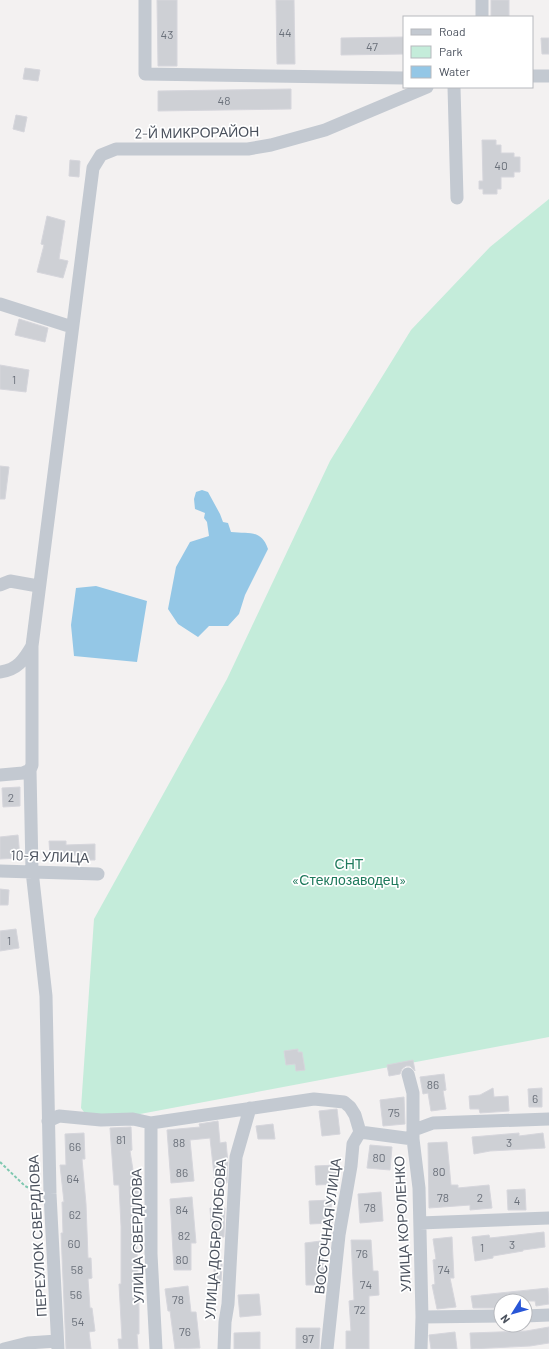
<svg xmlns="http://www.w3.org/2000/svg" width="549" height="1349" font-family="Barlow,sans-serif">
<rect width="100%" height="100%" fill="#f3f1f1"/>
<path fill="#c4ecda" d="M549,199v838l-457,86 -11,-15 13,-189 133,-240 103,-218 81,-131 79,-83z"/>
<path fill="#94c7e6" d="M202,490l6,2 12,22 3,8 5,1 3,9c18,2 30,-3 37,17l-23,46 -6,19 -11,12h-19l-11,11 -20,-13 -10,-15 8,-42 14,-25 19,-6 -2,-14 -3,-4 1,-5 -10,-4 -1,-10 2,-7z
M96,586l51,15 -10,61 -63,-6 -3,-31 5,-37z"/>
<path fill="#ced0d5" stroke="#d6d6dc" d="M157,0h20v66h-19z
M276,0h18l1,64h-18z
M491,0h18v17h-18z
M404,37v17l-63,1v-17z
M541,38h8v16h-7z
M25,68l15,2 -2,11 -15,-2z
M291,89v20l-133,2v-20z
M16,115l11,2 -3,15 -11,-3z
M482,140h14v5h5v8h13v4h6v15h-6v5h-13v12h-4v5h-14v-5h-4v-8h4z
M70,160l10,1 -1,16 -10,-1z
M47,216l18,5 -6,38 9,2 -5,17 -26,-6 7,-27 -3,-1z
M19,319l29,9 -3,14 -30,-7z
M0,365l29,5 -3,22 -26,-3z
M0,466l9,1 -4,32h-5z
M20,787v19l-17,1 -1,-19z
M18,835l2,23 -20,1v-22z
M49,841h17v4l29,-1v16h-16v-5l-29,1z
M0,889l9,1 -1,15h-8z
M16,929l3,19 -19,3v-20z
M298,1049v3h4l3,18 -9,1 -1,-7 -9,1 -2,-14z
M413,1060l2,11 -5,-5h-4l-4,3 -2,5 -11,2 -2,-11z
M444,1074l2,16 -3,1 3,18 -15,2 -3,-18 -5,1 -3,-17z
M493,1088l1,9 14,-1 1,15 -29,2 -1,-4h-9l-1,-13 11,-1z
M542,1088v19h-13l-1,-18z
M404,1097l1,27 -22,2 -3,-26z
M337,1109l3,25 -18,2 -3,-25z
M218,1121l2,22 6,-1 2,21 -1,20 -12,1 -5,-46 -20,2 4,41 -23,2 -4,-53 33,-3 -1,-3z
M273,1124l2,15h-17l-2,-13z
M131,1127l1,23 -2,1 6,38h2l2,25 -4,1 3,94v25h-2l1,15h-19l-1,-10h4l-3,-55h2v-58l-2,-41h-5l-4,-57z
M84,1133l1,26h-3l4,45 2,54h3l1,20 -4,1 2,29h2l3,23 -6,1 2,17h-25l-5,-116h2l-1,-31h2l-4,-37h6l-1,-31z
M519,1133v3l24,-3 2,15 -55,3 -16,3 -2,-17z
M447,1142l4,43h7v3l31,-3 3,23 -22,2v-5l-41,3 -1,-65z
M370,1145l22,2 -2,23 -23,-2z
M337,1165v19l-21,1 -1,-19z
M525,1189l1,21h-18l-1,-20z
M381,1192l2,29 -23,2 -2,-29z
M192,1197l4,46h-5v27h-17l-4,-71z
M331,1200l1,23 -22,1 -1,-23z
M210,1208h15l-1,29 -12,1z
M544,1232l1,15 -22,3v1l-30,5v2l-18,3 -3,-24 17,-2 1,3z
M452,1237l2,41h-4l6,29 -19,2 -5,-24 3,-1 -2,-24 3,-1 -3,-20z
M351,1240h20l2,31h5l1,24 -10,1v53h-23v-18h5l-2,-30 5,-1z
M321,1241l3,23v21h-18l-1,-42z
M214,1264h8l-1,21h-7z
M188,1286l3,26h5l4,36 -25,1 -5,-38h-2l-3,-22z
M548,1288l1,16 -13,2 -1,-5h-34v7h-28l-2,-12z
M259,1294l2,21 -21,2 -2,-22z
M549,1327v16l-19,3 -59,3 -1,-16 56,-2z
M296,1328h24l-1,21h-23z
M260,1332v17h-26v-16z
M455,1332l2,17h-26l-2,-14z"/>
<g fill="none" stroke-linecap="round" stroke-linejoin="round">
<path stroke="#7ec8b0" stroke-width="2" stroke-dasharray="3 2" stroke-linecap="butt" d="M0,1162l25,24 14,7"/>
<path stroke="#c3c9d1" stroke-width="13" d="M145,0v74l259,4
M482,0v17
M532,76h17
M454,87l3,111
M0,304l72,23
M0,585l10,-4 28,5
M0,672c17,-2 24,-12 32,-26
M0,775l23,-2 7,-3
M0,871l98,3
M408,1074l5,19v46l6,49 3,129 -1,32
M48,1121l11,-5 42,4 32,-1 18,4 163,-24 30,3 6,5 5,8 5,17 53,7
M151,1123v131l5,95
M414,1130l19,-7 116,-4
M420,1223l129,-5
M525,1316l24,-1
M422,1317l79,-1
M4,1349l24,-6 29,-2
M58,1349l-8,-155 -4,-198 -14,-125 -2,-101 2,-5v-119l61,-478 8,-13 15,-6h132l23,-4 54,-15 102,-43
M224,1349l1,-27 3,-18 8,-147 14,-49
M327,1349l12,-114 12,-69 2,-22 7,-12"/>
</g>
<g text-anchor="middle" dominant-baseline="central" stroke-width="3.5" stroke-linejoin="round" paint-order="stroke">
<g font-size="12" fill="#6b717b">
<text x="285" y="32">44</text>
<text x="167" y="34">43</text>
<text x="372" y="46">47</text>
<text x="224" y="100">48</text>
<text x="501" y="165">40</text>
<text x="14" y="379">1</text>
<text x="11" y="797">2</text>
<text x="9" y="940">1</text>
<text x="433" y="1084">86</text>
<text x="535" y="1098">6</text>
<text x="394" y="1112">75</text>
<text x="121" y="1139">81</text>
<text x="179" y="1142">88</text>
<text x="509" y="1142">3</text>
<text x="75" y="1146">66</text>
<text x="379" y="1157">80</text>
<text x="439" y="1171">80</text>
<text x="182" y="1172">86</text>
<text x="73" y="1178">64</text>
<text x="443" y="1197">78</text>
<text x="480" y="1197">2</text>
<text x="517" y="1200">4</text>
<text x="370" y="1207">78</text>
<text x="182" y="1209">84</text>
<text x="75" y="1214">62</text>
<text x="184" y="1235">82</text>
<text x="74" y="1243">60</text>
<text x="512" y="1244">3</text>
<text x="482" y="1247">1</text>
<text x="362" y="1253">76</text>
<text x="182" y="1259">80</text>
<text x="77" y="1269">58</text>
<text x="444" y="1269">74</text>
<text x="366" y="1284">74</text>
<text x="76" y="1294">56</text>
<text x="178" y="1299">78</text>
<text x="360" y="1309">72</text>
<text x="78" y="1321">54</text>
<text x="185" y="1331">76</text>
<text x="308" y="1338">97</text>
</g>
<g font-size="14" fill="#4a515d" stroke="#fff">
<text transform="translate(197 132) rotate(-1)">2-Й МИКРОРАЙОН</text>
<text transform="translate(50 856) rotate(2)">10-Я УЛИЦА</text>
<text transform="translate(402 1224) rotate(-93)">УЛИЦА КОРОЛЕНКО</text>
<text transform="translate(327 1226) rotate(-83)">ВОСТОЧНАЯ УЛИЦА</text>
<text transform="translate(37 1236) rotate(-93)">ПЕРЕУЛОК СВЕРДЛОВА</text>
<text transform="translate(137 1236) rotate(-91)">УЛИЦА СВЕРДЛОВА</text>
<text transform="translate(215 1239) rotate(-86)">УЛИЦА ДОБРОЛЮБОВА</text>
</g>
<g font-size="14" fill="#1f7a5c" stroke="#fff">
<text x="349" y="863">СНТ<tspan x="349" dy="16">«Стеклозаводец»</tspan></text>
</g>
</g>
<rect x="403" y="16" width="130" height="72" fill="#ffffff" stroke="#b7b9be"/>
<rect x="411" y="29" width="20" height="6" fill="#c3c9d1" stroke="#b7b9be"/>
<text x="439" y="36" font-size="12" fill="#4a515d">Road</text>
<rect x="411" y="46" width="20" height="12" fill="#c4ecda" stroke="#b7b9be"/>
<text x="439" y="56" font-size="12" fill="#4a515d">Park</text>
<rect x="411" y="66" width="20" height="12" fill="#94c7e6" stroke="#b7b9be"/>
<text x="439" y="76" font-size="12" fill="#4a515d">Water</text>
<g transform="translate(513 1313) rotate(233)"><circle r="19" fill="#ffffff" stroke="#b7b9be"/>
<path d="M0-3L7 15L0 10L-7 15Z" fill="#2856d7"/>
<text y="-6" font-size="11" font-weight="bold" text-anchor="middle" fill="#4a515d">N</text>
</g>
</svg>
